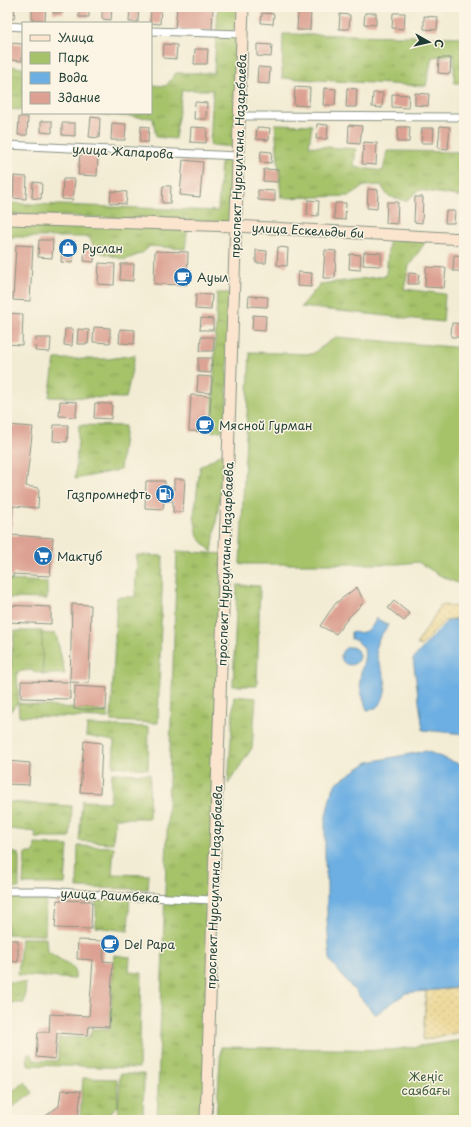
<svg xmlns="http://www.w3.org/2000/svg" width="471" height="1127" font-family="'Playpen Sans',sans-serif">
<defs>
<pattern id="grass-tufts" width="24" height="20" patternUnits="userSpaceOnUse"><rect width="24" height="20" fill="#a6c36a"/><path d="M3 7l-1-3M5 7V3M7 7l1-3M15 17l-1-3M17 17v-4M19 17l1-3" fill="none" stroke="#87a058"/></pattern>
<pattern id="sand-dots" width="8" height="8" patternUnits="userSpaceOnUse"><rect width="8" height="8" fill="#eeda9e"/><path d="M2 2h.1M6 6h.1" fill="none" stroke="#ccbc89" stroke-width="1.8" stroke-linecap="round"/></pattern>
</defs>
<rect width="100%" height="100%" fill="#fcf5e5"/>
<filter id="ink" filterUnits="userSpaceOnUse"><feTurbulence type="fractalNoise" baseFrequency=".025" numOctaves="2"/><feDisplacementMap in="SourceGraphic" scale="8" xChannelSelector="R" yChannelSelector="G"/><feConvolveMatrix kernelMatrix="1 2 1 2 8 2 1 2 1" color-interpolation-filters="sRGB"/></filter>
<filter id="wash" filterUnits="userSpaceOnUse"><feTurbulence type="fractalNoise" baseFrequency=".012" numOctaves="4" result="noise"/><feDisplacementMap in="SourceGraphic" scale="16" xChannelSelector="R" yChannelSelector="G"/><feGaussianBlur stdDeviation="0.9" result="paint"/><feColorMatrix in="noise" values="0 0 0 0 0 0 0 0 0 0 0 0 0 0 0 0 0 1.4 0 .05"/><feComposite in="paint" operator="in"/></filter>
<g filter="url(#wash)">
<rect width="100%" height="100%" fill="#f3ecd4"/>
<path fill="url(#grass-tufts)" stroke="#62804f" d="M218,7h23l-6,140 -25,-2 3,-55h-31l-7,49 -19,-2 -3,-19 -78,-5h76v-28l15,1 10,-13h38z
M283,34l181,3v46h-10v-28l-22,2 -6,29 -144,-8z
M7,66l16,2v42l-16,-1z
M275,124l37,1 -3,21 47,3 -2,18 29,4 4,-20 77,1v45l-45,-7 -13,11 -18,-5 -7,-11 -17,1 -15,10 -68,2z
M236,159l-3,63 -226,-8v-11l211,8 3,-51z
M7,222l181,5 -3,22 -35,-3 -8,7 -17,7 -29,-9 -7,-14h-82z
M389,239l37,2 -17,25 -5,23 41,5 -2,28 -142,-15 19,-23 66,-8z
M217,293h13l-4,137 -14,2z
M135,355l-9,43 -77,-1 6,-38h53z
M79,425l46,1 -5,44 -45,9z
M226,451l-14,101 -14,-15 -4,-21 6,-49z
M177,551l48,3 -19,566h-49z
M137,555l26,1 -5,167 -47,-2 6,-124h18z
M7,580l40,2v17l-40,-1z
M237,585l23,1 -3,100h-24z
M14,631h28l1,43 -13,-4 -13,2 2,29 -12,14z
M234,696l22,2 -4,50 -24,36z
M18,703l90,9v6l-89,-2z
M87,725l62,2 -1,42 -35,-3 1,-25 -28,-5z
M112,773l38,1 -1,44h-34l-2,25 -34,-2 3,-40 28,1z
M7,802l65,4 -2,32h-35l1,-6 -26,-3 -1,5h-2z
M7,843l1,1v7l11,3v34h-12z
M35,844l33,2 -3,38h-42l2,-31h9z
M78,846l36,1 -2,27 37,1 -1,14 -71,-1z
M96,895h34l-2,36 -32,-4z
M21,938h25l1,13 28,18v10l-57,-4z
M114,955l16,2 -1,15 13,1 -3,95 -111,-3 -1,-11h5l2,6 24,1v-23l31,-1 3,-8h18z
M7,982l19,1 -2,20h-17z
M120,1074h24l-1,46h-25z
M83,1078l34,1 1,27 -17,14h-21z"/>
<path fill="url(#sand-dots)" stroke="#868c69" d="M441,605l23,3v8l-20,5 -23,25 -4,-2z
M464,987v44l-41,9 3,-49z"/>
<path fill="#a6c36a" stroke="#62804f" d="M336,337l128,11v238l-23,-10 -23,-14 -20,2h-158l10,-212 62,2z
M42,633l14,1 9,40h-22z
M7,895h39l-1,40 -38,-1z
M464,1040v80h-248l5,-73 169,3z
M25,1082l8,11 -23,16 -3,-4v-10z"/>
<path fill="#6dafe2" stroke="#46768b" d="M376,618l12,7c-4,7 -11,14 -12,22 0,20 19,36 4,56 -4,6 -6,6 -13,7 -3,-9 -8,-22 -7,-31 1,-11 6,-19 4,-31l-8,-8 -5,-1v-7c13,2 21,-1 25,-14z
M464,618v116l-41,-4 -10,-71 34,-38z
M341 656a9 9 0 1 1 18 0a9 9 0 1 1-18 0Z
M426,751l38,15v221l-58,6 -31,22 -45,-54 -3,-41v-40l-2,-16v-44l6,-26 5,-11 32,-21z"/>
<g id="blocks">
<path fill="#dca192" d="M7,7h8l-1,12 -7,-1z
M32,7h14l-1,13h-13z
M53,7h11l-1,6h-10z
M79,7h10v10h-10z
M102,7h10l-1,13 -9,-1z
M130,7h9l-1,15h-9z
M177,7h36l-1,24 -37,-2z
M151,8l10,1 -1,15 -10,-1z
M298,10l13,1 -1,19h-13z
M262,13l12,1 -1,10 -12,-1z
M365,13h11v12l-12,-1z
M393,13h12l-1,16 -12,-1z
M340,14l10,1 -1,14h-10z
M424,16l14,1 -1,13 -13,-1z
M9,43l14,1 -1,17 -14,-1z
M164,44l13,1 -1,14 -13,-1z
M257,44l15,1 -1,12 -14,-1z
M195,49h13l-1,15h-13z
M439,58h12l-1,16 -12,-1z
M258,67l12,1 -1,16 -12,-1z
M295,87l15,1 -1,18 -15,-1z
M324,88l12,1 -1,16h-12z
M347,88l10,1 -1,18h-10z
M373,93h10l-1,15 -10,-1z
M415,93l14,1 -1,12 -13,-1z
M392,94l17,1 -1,13 -16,-1z
M195,102l12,1 -1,16h-12z
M19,117h9l-1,18h-9z
M91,117l9,1 -1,20 -10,-1z
M41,121h11v12l-11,-1z
M62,123h13v13l-13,-1z
M112,123l14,1 -1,16h-14z
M317,124l11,1 -1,14h-11z
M349,125l13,1 -2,18 -12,-1z
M141,126l8,1 -1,15h-8z
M440,126l10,1 -2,22 -10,-1z
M191,127l16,1 -1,15 -16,-1z
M257,127l13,1 -1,12 -13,-1z
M398,127h12l-1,15h-12z
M422,128h12l-1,15h-12z
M364,142l13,1 -1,22 -14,-1z
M7,148h3l-2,45h-1z
M261,151l11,1 -1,11 -11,-1z
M80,154l18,1 -1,21 -19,-1z
M183,160l20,2 -3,35 -20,-2z
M264,169l15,1 -1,12 -15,-1z
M14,176l13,1 -1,22 -13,-1z
M63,179h12l-2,21 -11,-1z
M33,182l9,1 -1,16 -9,-1z
M163,186h8l-1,17h-8z
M368,189l10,1 -1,19 -10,-1z
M258,190l17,1v10l-17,-1z
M111,191l16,1 -1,12 -16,-1z
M415,197h8l-1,26 -8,-1z
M308,200l11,1 -1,15 -11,-1z
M387,202h11l-1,22 -11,-1z
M335,203h11l-1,17 -11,-1z
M446,211h9l-1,12h-9z
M39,240h14l-1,18 -14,-1z
M62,242l12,1 -2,20 -11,-1z
M16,245l17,1 -3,55 -17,-1z
M85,246l10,1 -1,15 -10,-1z
M278,247l10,1 -1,18 -10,-1z
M256,250l11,1 -1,12h-10z
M325,250l11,1 -1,27h-12z
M155,251l33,1 -1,33 -33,-1z
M364,252l17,1v13l-18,-1z
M350,254l11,1 -1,15 -11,-1z
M454,255l10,1v15h-11z
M99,263l16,1 -1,21 -16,-1z
M121,264h13l-1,17 -13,-1z
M426,267l20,1 -2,20 -19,-1z
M298,272l14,1 -1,14 -14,-1z
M409,273l10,1 -1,10h-10z
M196,294l16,1 -1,15 -16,-1z
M249,296l19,1 -1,10 -19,-1z
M7,313l16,1 -1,31 -15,-1z
M253,315l13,1 -1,15 -13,-1z
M201,318l12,1v11h-13z
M452,323l12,1v13h-13z
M94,327l16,1v15l-17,-1z
M65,329h8l-1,17 -8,-1z
M78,329l11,1 -1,14h-11z
M120,329l15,1 -1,14 -15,-1z
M201,337h13l-1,14h-13z
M36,338h15l-1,14 -15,-1z
M198,358h14l-1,15 -13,-1z
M198,376l14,1 -1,16 -14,-1z
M191,395l20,1 -2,36 -20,-1z
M60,401l17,1 -1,15 -17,-1z
M95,403l17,1 -1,15 -17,-1z
M7,425l26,2 -7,59 13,2 -1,20 -25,-2 -2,29 42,3 -3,38 -37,-2v3h-6z
M54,425h14l-1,17 -14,-1z
M174,479h11l-2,33h-10v-11h-9l-1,8 -18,-1 1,-27h19v8l9,1z
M357,587l7,15 -15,15 -13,17 -16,-8 8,-12 8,-11z
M394,601l16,13 -6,7 -16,-13z
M72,604l19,1 -2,78 -19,-1z
M7,605l44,2v17l-44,-2z
M21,681l49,1v17l-49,-1z
M75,686l32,2 -1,22 -32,-1z
M84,741l18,2 -2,50 -20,-1z
M7,761l23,2 -1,22 -22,-1z
M57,900l35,1 -1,28 -36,-1z
M7,940h11v22l-11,-1z
M78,940l26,1 -1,20 10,1 -4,65 -20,-1 -1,9 -31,-2 -2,26 -19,-2 2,-25h11l1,-18 39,2 4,-56 -16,-1z
M61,1090l20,1 -3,27 -3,2h-35l19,-14z"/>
</g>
</g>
<g filter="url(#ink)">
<use href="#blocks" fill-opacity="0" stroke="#899484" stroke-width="1"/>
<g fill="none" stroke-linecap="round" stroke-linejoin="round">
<defs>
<path id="street" d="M7,26l16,1
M151,31l91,3
M239,116l225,1
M7,145l231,11
M7,891h42l87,7 13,-1 64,3"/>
<path id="secondary" d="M7,219l229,7 228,13
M206,1120l37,-1113"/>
</defs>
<use href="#street" stroke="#899484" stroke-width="9"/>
<use href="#secondary" stroke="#899484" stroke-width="13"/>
<use href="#street" stroke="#fff" stroke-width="7"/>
<use href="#secondary" stroke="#fbe5cf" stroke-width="11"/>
</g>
</g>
<defs>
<symbol id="shop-disc" viewBox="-11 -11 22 22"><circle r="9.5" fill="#1f6fb2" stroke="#fcf5e5"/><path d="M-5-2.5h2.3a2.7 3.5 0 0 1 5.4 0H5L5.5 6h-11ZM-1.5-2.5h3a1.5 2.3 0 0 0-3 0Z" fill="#fff"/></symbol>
<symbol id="cafe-disc" viewBox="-11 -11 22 22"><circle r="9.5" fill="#1f6fb2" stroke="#fcf5e5"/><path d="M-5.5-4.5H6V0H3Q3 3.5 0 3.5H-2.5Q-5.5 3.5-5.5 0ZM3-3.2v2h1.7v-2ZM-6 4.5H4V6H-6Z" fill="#fff"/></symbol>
<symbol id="fuel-disc" viewBox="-11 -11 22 22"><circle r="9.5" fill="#1f6fb2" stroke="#fcf5e5"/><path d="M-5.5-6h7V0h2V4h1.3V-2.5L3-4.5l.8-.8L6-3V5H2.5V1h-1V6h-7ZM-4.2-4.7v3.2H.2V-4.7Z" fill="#fff"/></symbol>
<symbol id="supermarket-disc" viewBox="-11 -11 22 22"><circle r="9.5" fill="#1f6fb2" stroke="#fcf5e5"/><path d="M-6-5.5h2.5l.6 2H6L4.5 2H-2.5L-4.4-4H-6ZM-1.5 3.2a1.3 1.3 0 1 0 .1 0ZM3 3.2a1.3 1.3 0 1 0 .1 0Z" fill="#fff"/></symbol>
</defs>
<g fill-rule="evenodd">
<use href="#shop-disc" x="57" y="237" width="22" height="22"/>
<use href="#cafe-disc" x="172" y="266" width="22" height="22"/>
<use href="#cafe-disc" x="194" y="414" width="22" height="22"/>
<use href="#fuel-disc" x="154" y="483" width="22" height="22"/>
<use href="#supermarket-disc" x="32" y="545" width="22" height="22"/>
<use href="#cafe-disc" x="99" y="933" width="22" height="22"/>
</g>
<g text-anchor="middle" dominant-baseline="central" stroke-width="3" stroke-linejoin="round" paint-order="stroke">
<g font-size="12" fill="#1f3d34" stroke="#fcf5e5">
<text transform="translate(123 151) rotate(3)">улица Жапарова</text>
<text transform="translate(238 156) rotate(-88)">проспект Нурсултана Назарбаева</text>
<text transform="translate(308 230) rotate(3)">улица Ескельды би</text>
<text transform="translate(225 564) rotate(-88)">проспект Нурсултана Назарбаева</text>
<text transform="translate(214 887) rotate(-88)">проспект Нурсултана Назарбаева</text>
<text transform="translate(110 895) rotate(3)">улица Раимбека</text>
</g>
<g font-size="12" fill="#1f3d34" stroke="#fcf5e5" text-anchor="start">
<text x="82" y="248">Руслан</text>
<text x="197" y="277">Ауыл</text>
<text x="219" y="425">Мясной Гурман</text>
<text x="151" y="494" text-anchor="end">Газпромнефть</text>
<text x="57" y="556">Мактуб</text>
<text x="124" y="944">Del Papa</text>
</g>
<g font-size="12" fill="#415e42" stroke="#fcf5e5">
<text x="426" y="1076">Жеңіс<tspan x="426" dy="14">саябағы</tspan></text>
</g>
</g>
<rect width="471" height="1127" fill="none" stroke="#fcf5e5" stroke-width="24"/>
<rect x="22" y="22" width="130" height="92" fill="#fcf5e5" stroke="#a4ab9e"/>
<rect x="30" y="35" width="20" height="6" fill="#fbe5cf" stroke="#a4ab9e"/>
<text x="58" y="42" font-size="12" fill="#1f3d34">Улица</text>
<rect x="30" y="52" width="20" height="12" fill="#a6c36a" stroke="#a4ab9e"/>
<text x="58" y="62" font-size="12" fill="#1f3d34">Парк</text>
<rect x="30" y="72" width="20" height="12" fill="#6dafe2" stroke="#a4ab9e"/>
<text x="58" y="82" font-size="12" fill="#1f3d34">Вода</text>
<rect x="30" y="92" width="20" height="12" fill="#dca192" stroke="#a4ab9e"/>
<text x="58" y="102" font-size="12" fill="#1f3d34">Здание</text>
<g transform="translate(429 42) rotate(98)" stroke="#fcf5e5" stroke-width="3" paint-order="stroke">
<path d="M0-3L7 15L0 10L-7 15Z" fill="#1f3d34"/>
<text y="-6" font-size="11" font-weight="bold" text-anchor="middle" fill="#1f3d34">С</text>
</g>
</svg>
